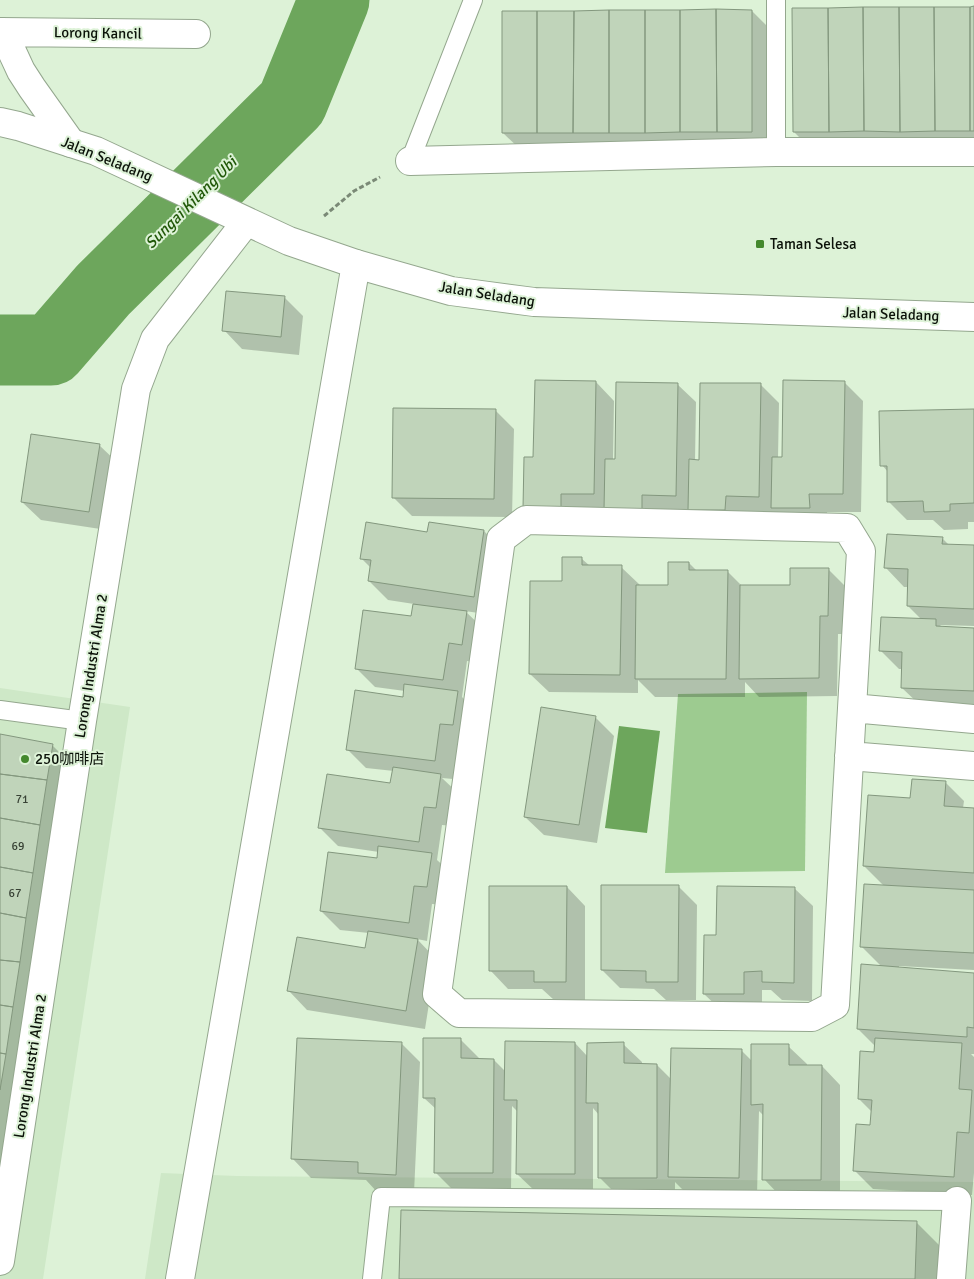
<svg xmlns="http://www.w3.org/2000/svg" width="974" height="1279" font-family="Signika,'Noto Sans SC',sans-serif">
<rect width="100%" height="100%" fill="#ddf2d7"/>
<path fill="#cee8c7" d="M0,688l130,19 -87,572h-43z
M161,1173l76,3 737,6v97h-829z"/>
<path fill="#9dcb90" d="M807,692l-2,179 -140,2 13,-179z"/>
<path fill="#6da65c" d="M619,726l41,5 -13,102 -42,-5z"/>
<path fill="#0003" d="M974,8v141l-162,1 -18,-18z
M752,11l18,18v121l-248,1 -19,-18z
M284,297l19,19 -4,39 -57,-6 -18,-19z
M596,382l18,19 -1,59h3l61,-76 19,18 -1,59h5l61,-76 18,18 -1,55h5l61,-76 19,19 -2,111h-34l1,14h-37l-13,-14v3l-236,11 -7,-68z
M495,410l19,19 -2,88 -100,-1 -19,-19z
M974,411v111h-6v7l-24,1 -11,-10h-26l-18,-18 -1,-30 -6,-7z
M99,445l19,18 -11,67 -66,-10 -19,-18z
M484,531l18,19 -10,65 -27,-4 20,19 -5,33 -13,-2 -5,36 14,14 -5,32 -13,-1 -5,37 -11,-1 17,16 -5,32 -12,-1 -5,35 13,12 -5,33 -13,-1 -5,37 -10,-2 19,20 -11,70 -118,-19 -18,-19 77,-42 3,-16 -29,-3 -19,-19 57,-51 1,-8 -41,-6 -18,-18 71,-44 3,-13 -28,-3 -19,-19 57,-51 1,-7 -30,-4 -18,-18 55,-51 2,-14 -26,-4 -19,-19 2,-13 -10,-10 67,-24z
M942,538l8,8 24,1v79l-34,-1 3,3 31,1v79l-53,-2 -19,-18 1,-19h-4l-19,-19 42,-30 -14,-14 1,-19h-5l-18,-19z
M582,559l8,7 31,1 19,18 29,2 20,-24 8,8h30l16,16h49l36,-18 19,19 -1,46h-8l-1,62 -78,1 -14,-15v15h-90l-17,-17v13l-89,-1 -19,-18 33,-92z
M595,717l19,19 -17,107 -53,-8 -19,-18z
M0,735l52,10 19,19 -71,464z
M945,782l19,19 -1,7 11,1v161l-75,-4v2l75,6v80h-3l3,3v116l-2,22 -99,-6 -19,-19 17,-43 1,-15 -13,-13 16,-46v-7l-17,-17 24,-62 -21,-21 24,-59 -21,-21 47,-67z
M678,886l19,19 -1,95h-30l-12,-11 -34,-1 -18,-18z
M567,887l18,19v94h-31l-12,-11h-34l-18,-19z
M794,888l19,18 -1,95 -30,-1 -11,-10h-9v22h-39l-19,-18 14,-58z
M460,1039l19,19v2h15l12,12 69,-29 13,14 35,-13 19,18v3h15l15,15 69,-30 11,11 36,-15 19,18v2h15l18,19v113h-58l-18,-19v-63l-5,-5 -2,85 -69,-1 -13,-13v14h-57l-19,-19v-62l-6,-7v84h-57l-19,-18 1,-62 -6,-6 -1,85h-57l-19,-19 1,-63 -12,-11z
M401,1043l19,19 -6,131 -37,-1 -11,-12 -55,-2 -18,-19z
M916,1222l33,33v24h-549z"/>
<g fill="none" stroke-linecap="round" stroke-linejoin="round">
<path stroke="#6da65c" stroke-width="71" d="M0,350h51l52,-60 189,-187 42,-103"/>
</g>
<path fill="#c0d4ba" stroke="#83977e" d="M974,6v125h-4v-124z
M863,7l1,124 -35,1 -1,-124z
M863,7h36l1,125 -36,-1z
M899,7h35l1,124 -35,1z
M934,7h36v124h-35z
M792,8h36l1,124h-36z
M716,9l36,1v122h-35z
M716,9l1,123h-37v-122z
M609,10v123h-36l1,-122z
M609,10h36v123h-36z
M645,10h35v122l-35,1z
M502,11h35v122h-35z
M537,11h37l-1,122h-36z
M226,291l59,5 -4,41 -59,-6z
M535,380l61,1 -2,113h-33v14h-38l1,-51h9z
M783,380l62,1 -2,113h-34l1,14h-39l1,-51h10z
M616,382l62,1 -2,113 -34,-1v15l-38,-1 1,-50h10z
M700,383h61l-2,114 -33,-1 -1,14h-37l1,-51 10,1z
M393,408l103,1 -2,90 -102,-1z
M974,409v94l-24,1v7l-26,1 -1,-11 -36,1v-36h-7l-1,-55z
M31,434l69,10 -11,68 -68,-10z
M366,522l61,10 2,-10 55,8 -10,67 -106,-16 3,-21 -11,-1z
M887,534l56,3 -1,7 32,1v64l-67,-3 1,-37 -24,-1z
M562,557h20v8h40l-2,110 -91,-1 1,-93h32z
M668,562h21v8h39l-2,109h-91l1,-94h32z
M790,568h39l-1,48h-8l-1,62 -80,1 1,-94h50z
M413,604l54,7 -5,34 -13,-2 -6,37 -88,-11 8,-59 48,6z
M881,617l55,2v7l38,2v63l-73,-3 1,-36 -23,-1z
M404,684l54,7 -5,34 -13,-1 -5,37 -89,-11 9,-60 48,7z
M541,707l55,9 -17,109 -55,-8z
M0,734l53,10 -6,36 -47,-6z
M393,767l48,7 -5,34 -12,-1 -5,35 -101,-14 9,-54 63,9z
M0,774l47,6 -7,45 -40,-7z
M912,779l34,2 -2,25 30,2v65l-111,-7 5,-71 42,3z
M0,818l40,7 -7,48 -33,-6z
M378,846l54,7 -5,34 -13,-1 -5,37 -89,-12 8,-59 49,6z
M0,867l33,6 -7,45 -26,-5z
M864,884l110,6v63l-114,-6z
M601,885h78l-1,97h-32v-11l-45,-1z
M489,886h78l-1,96h-32v-11h-45z
M717,886l78,1 -1,96 -32,-1v-11l-18,1v22h-41l1,-59h12z
M0,913l26,5 -6,44 -20,-2z
M368,931l50,8 -12,72 -119,-20 10,-54 68,11z
M0,960l20,2 -7,45 -13,-2z
M861,964l113,9v55l-7,-1v10l-110,-8z
M0,1005l13,2 -7,47 -6,-1z
M297,1038l105,4 -6,133 -38,-2v-11l-67,-3z
M423,1038h38v20l33,1 -1,114h-59l1,-75h-12z
M875,1038l87,5 -3,46 13,1 -3,43 -12,-1 -3,45 -101,-6 3,-47 14,1 2,-25 -14,-1 2,-48 14,1z
M505,1041l70,1v132h-59l1,-74h-13z
M624,1042v21l33,1v114h-59v-75h-12l1,-60z
M751,1044h38v21h33l-1,115h-59l1,-76 -12,1z
M671,1048l71,1 -3,129 -71,-1z
M0,1053l6,1 -6,36z
M401,1210l516,11 -2,58h-516z"/>
<g fill="none" stroke-linecap="round" stroke-linejoin="round">
<defs>
<path id="service" d="M776,152v-152
M410,161l63,-161
M0,710l82,11
M372,1279l9,-82 576,4"/>
<path id="minor" d="M0,32l196,2
M3,32l18,39 11,17 39,55
M410,161l366,-9h198
M526,520l321,8 14,23 -26,454 -23,12 -353,-4 -22,-19 64,-455z
M852,708l122,11
M849,756l125,10
M0,1261l82,-540 54,-332 19,-50 91,-117
M180,1279l176,-1015
M951,1279l6,-78"/>
<path id="tertiary" d="M0,122l18,4 78,25 193,90 67,23 95,27 83,11 440,15"/>
</defs>
<use href="#service" stroke="#94a78e" stroke-width="20"/>
<use href="#minor" stroke="#94a78e" stroke-width="30"/>
<use href="#tertiary" stroke="#94a78e" stroke-width="30"/>
<path stroke="#7a8976" stroke-width="3" stroke-dasharray="5 2.5" stroke-linecap="butt" d="M324,216l30,-25 26,-14"/>
<use href="#service" stroke="#fff" stroke-width="18"/>
<use href="#minor" stroke="#fff" stroke-width="28"/>
<use href="#tertiary" stroke="#fff" stroke-width="28"/>
</g>
<g fill="#44882d" stroke="#ddf2d7" stroke-width="2">
<rect x="755" y="239" width="10" height="10" rx="2.5"/>
<circle cx="25" cy="759" r="5"/>
</g>
<g text-anchor="middle" dominant-baseline="central" stroke-width="4" stroke-linejoin="round" paint-order="stroke">
<g font-size="12" fill="#384235">
<text x="22" y="799">71</text>
<text x="18" y="846">69</text>
<text x="15" y="893">67</text>
</g>
<g font-size="15" fill="#0b1209" stroke="#ddf2d7">
<text transform="translate(98 33) rotate(1)">Lorong Kancil</text>
<text transform="translate(107 159) rotate(22)">Jalan Seladang</text>
<text transform="translate(487 294) rotate(9)">Jalan Seladang</text>
<text transform="translate(891 314) rotate(2)">Jalan Seladang</text>
<text transform="translate(91 666) rotate(-81)">Lorong Industri Alma 2</text>
<text transform="translate(30 1066) rotate(-81)">Lorong Industri Alma 2</text>
</g>
<g font-size="15" fill="#0b1209" stroke="#ddf2d7" text-anchor="start">
<text x="770" y="244">Taman Selesa</text>
<text x="35" y="759">250咖啡店</text>
</g>
<g font-size="16" font-style="italic" fill="#215809" stroke="#ddf2d7">
<text transform="translate(191 203) rotate(-45)">Sungai Kilang Ubi</text>
</g>
</g>
</svg>
